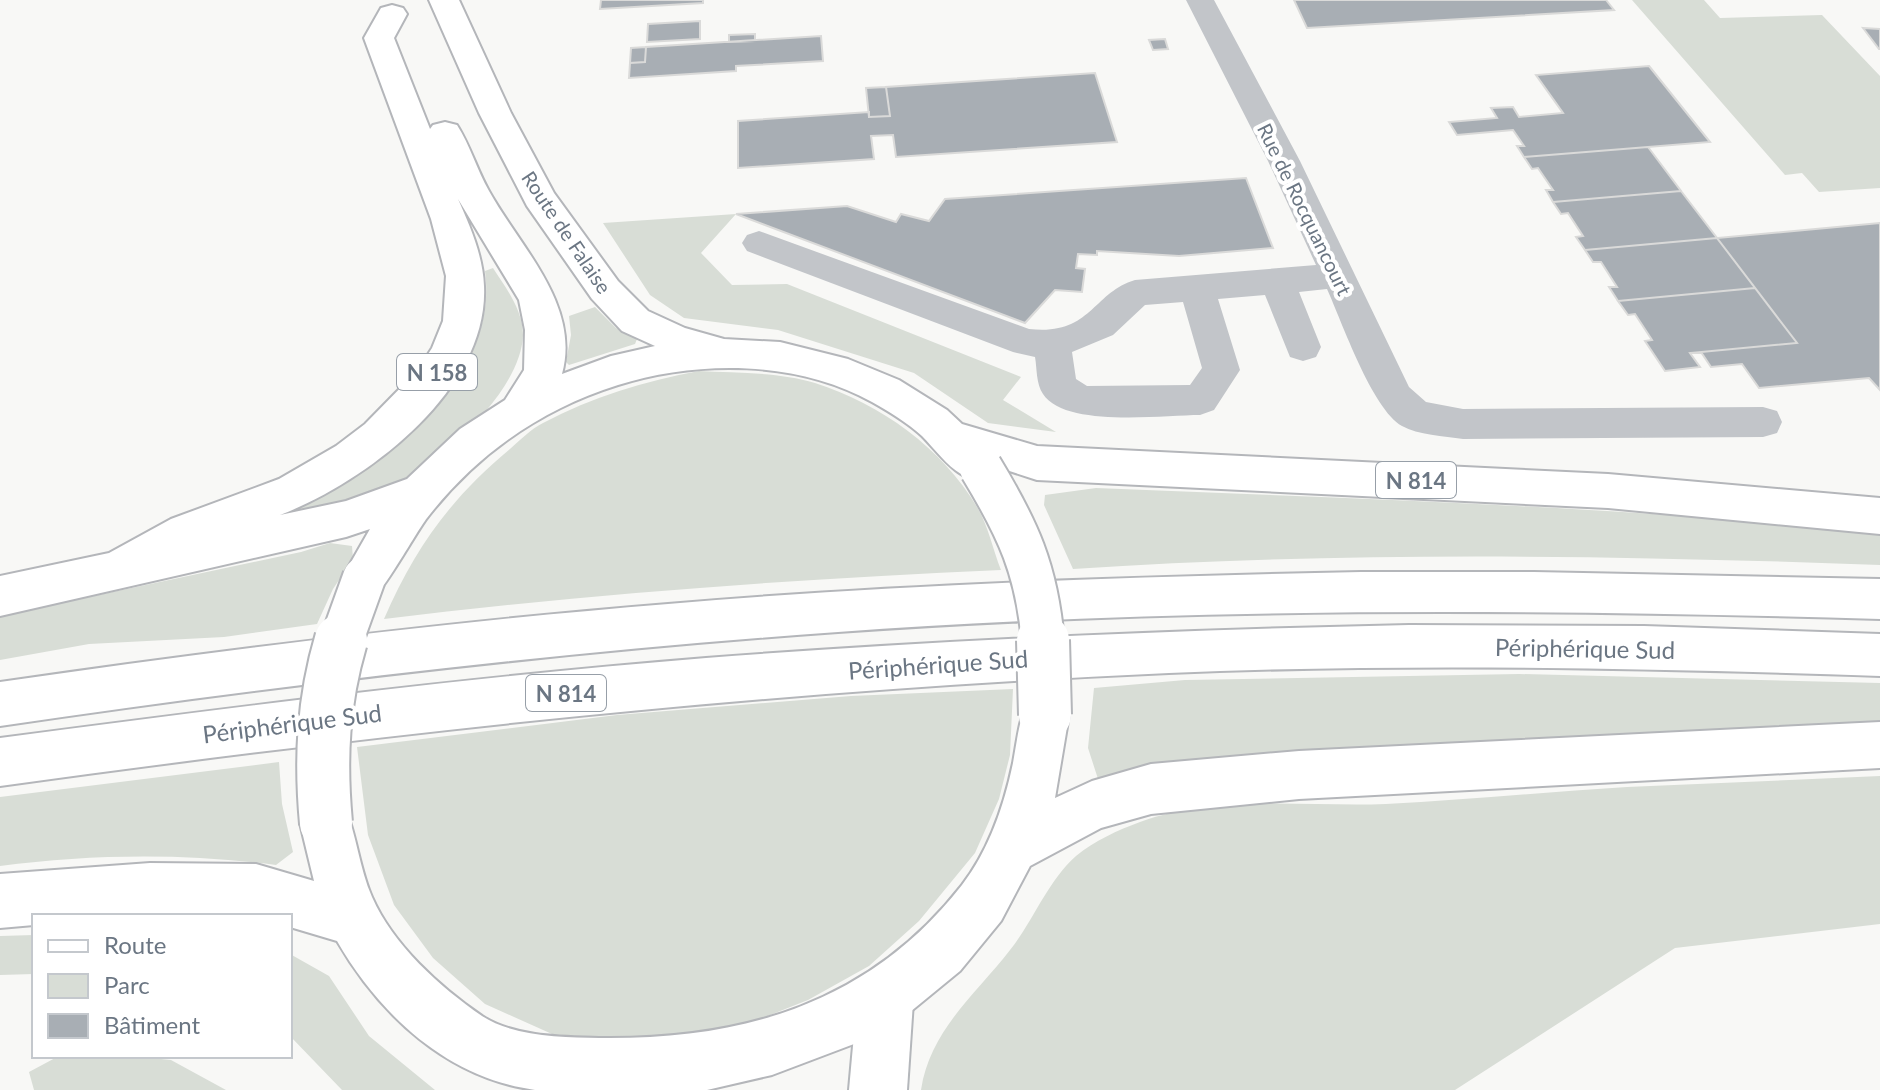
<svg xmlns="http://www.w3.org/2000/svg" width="1880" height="1090" font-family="Lato,sans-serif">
<rect width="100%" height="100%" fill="#f8f8f6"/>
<path fill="#d8ddd6" d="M1632,0h72l16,18 102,-3 58,61v112l-61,4 -17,-19 -17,2z
M736,214l-35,39 31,32 55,-1 234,93 -18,23 53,32 -68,-9 -74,-50 -136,-43 -94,-12 -34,-23 -47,-72z
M493,268c13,20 30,42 30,67 -2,59 -88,132 -138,157 -24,13 -67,17 -95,24 27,-29 66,-42 97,-64 57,-40 108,-109 98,-181z
M595,307l21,21 21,11 -2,5 -66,21 -3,-3 5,-27 -2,-19z
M699,371c38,2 80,1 116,12 66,21 127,65 162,124 11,18 16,43 24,63 -207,9 -412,24 -617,49 31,-71 66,-120 126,-170 10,-9 21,-20 33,-26 49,-26 102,-42 156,-52z
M1096,488c262,11 523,18 784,45v32c-269,-10 -538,-14 -807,4l-29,-64 1,-10z
M330,543l22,3 1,13 -20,30 -16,35 -93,13 -135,7 -89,16v-44l301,-64z
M1519,674l361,9v45l-781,54 -11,-34 6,-60 91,-8z
M1013,689l-3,66 -11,44 -24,54 -56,68 -50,45 -61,34 -58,23 -80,18 -64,6 -54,-13 -67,-30 -52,-46 -39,-53 -26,-70 -11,-88 260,-32 234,-19z
M279,762l3,42 11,48 -17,13c-91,-12 -185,-11 -276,1v-69z
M1880,776v148l-205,24 -220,142h-534c9,-60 55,-96 89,-140 24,-30 37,-68 66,-94 18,-15 42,-26 64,-34 77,-28 165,-15 246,-18 80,-4 160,-12 241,-17 84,-4 169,-7 253,-11z
M34,935v39l-34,1v-39z
M290,954l39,22 40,60 66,54h-93l-52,-54z
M131,1056l40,4 55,30h-192l-5,-18 28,-15z"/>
<path fill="#a8aeb4" stroke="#dadad9" stroke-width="2" d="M601,0h102v3l-103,6z
M1294,0h312l8,10 -307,18z
M700,21v18l-53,3 1,-18z
M1863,28l17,1v20h-1z
M755,34v7l-26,1v-7z
M821,36l2,25 -87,5v5l-107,7 1,-15 15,-1 1,-15z
M1165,39l3,10 -15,1 -4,-10z
M646,47l-1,15 -15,1 1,-15z
M1649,66l61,76 -186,15 -7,-11h7l-11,-16 -56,5 -8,-13 48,-4 -6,-10 22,-1 6,10 44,-4 -27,-38z
M1095,73l22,69 -221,15 -3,-22 -22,1 3,23 -136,9v-47l131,-9v5l21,-1 -4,-29z
M886,87l4,29 -21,1 -3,-29z
M1648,147l33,44 -128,11 -7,-12h7l-15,-22 -6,1 -8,-12z
M1246,178l27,70 -94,8 -82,-5v4l-19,-1 -2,14 9,1 -3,23 -27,-2 -30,33 -289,-109 111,-8 49,16 5,-8 28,7 16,-22z
M1681,191l36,47 -132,12 -9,-13 7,-1 -15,-23 -7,1 -8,-12z
M1880,223v167l-11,-12 -110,10 -17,-24 -31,3 -10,-15 96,-9 -80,-105z
M1717,238l38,50 -137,13 -9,-14h8l-16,-25h-8l-8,-12z
M1755,288l42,55 -107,10 10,14 -35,4 -20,-30 7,-1 -17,-26 -7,1 -10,-14z"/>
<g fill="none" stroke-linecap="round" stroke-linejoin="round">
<defs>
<path id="major" d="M885,974l20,8 8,20 -6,88h-58l8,-88 8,-20z"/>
<path id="highway" d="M429,0h30l52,113 43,80 64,88 30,30 37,17 39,11 56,3 68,17 51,21 48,30 15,14 75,22 571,28 272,24v36l-272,-26 -571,-28 -43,-14 -4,8c-11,3 -19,6 -29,0 -14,-8 -27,-26 -39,-38 -14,-13 -34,-25 -50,-34 -75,-42 -174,-42 -254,-17 -77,24 -142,70 -191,133 -10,13 -42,70 -50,75 -11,6 -18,3 -29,-1l-6,-14 28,-49 -24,8 -346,79v-40l109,-23 62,-34 108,-40 57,-33 29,-22 52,-53 15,-23 11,-27 3,-45 -15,-57 -67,-181 17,-30 11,-3 11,3 4,6 -13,24 36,91 3,-4 12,-3 12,3c13,20 20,45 32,66 31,56 92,114 73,183l49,-18 44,-10 -33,-15 -30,-32 -65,-93 -48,-93zM458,199l61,101 6,30 -1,40 -19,30 -45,29 -53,50 -61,22 -66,14c86,-33 209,-125 204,-229 -1,-30 -14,-60 -26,-87z
M1361,572h173l346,7v40c-347,-10 -695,-12 -1042,13 -281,20 -559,53 -838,94v-44c222,-32 445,-60 668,-78 231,-20 462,-27 693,-32z
M1409,625l235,1 236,8v42c-237,-8 -474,-13 -711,-3 -392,17 -780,59 -1169,113v-48c235,-31 470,-61 706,-80 234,-18 468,-28 703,-33z
M1045,692l17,7 7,16 -14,83 37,-17 59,-17 148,-13 581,-29v46l-581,31 -148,15 -50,14 -71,38 -29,55 -41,50 -50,41 -56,32 -82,31 -65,15h-172c-88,-12 -155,-75 -198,-149l-47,-14v-11h-256v9l-34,3v-54l150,-11 106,1 58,17 -14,-58 8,-18 18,-8 18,8c13,30 15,63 28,92 21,48 68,90 110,119 32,21 80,21 117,22 145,2 271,-35 363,-153 27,-35 42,-79 51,-122 4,-22 6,-43 15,-64z"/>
</defs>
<use href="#major" stroke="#b4b7bb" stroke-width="4"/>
<use href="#highway" stroke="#b4b6ba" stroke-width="4"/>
<path fill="#c2c5c9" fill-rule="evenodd" d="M1186,0h28l86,161 109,226 17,15 37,7 300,-2 14,4 5,11 -5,11 -14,4 -300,2c-19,-3 -45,-4 -61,-13 -30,-17 -60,-104 -75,-137l-28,3 22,55 -5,10 -13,4 -13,-4 -25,-62 -47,4 22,71 -26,40 -14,5c-38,0 -135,13 -157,-21 -7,-10 -6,-26 -8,-37l-22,-5 -266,-101 -5,-8 5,-8 12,-4 270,98c62,7 63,-36 106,-49l181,-15 -48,-104zM1183,302l19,66 -12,17 -103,1 -11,-7 -4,-27 41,-17 32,-30z"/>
<use href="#major" fill="#fff" fill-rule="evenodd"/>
<use href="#highway" fill="#fff" fill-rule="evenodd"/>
<defs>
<path id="highway-bridge-far1" d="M981,468c37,61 56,102 62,174
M341,642l23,-64"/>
<path id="highway-bridge" d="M1043,640l2,75
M326,823c-6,-64 -3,-122 15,-183"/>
</defs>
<use href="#highway-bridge-far1" stroke="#b4b6ba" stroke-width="46" stroke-linecap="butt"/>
<use href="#highway-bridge" stroke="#b4b6ba" stroke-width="56" stroke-linecap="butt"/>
<use href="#highway-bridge-far1" stroke="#fff" stroke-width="42"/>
<use href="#highway-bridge" stroke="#fff" stroke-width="52"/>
</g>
<g text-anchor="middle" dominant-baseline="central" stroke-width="8" stroke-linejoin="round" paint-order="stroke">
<g font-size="20" fill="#6b7683" stroke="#fff">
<text transform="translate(1305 209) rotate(64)">Rue de Rocquancourt</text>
<text transform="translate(567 232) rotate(56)">Route de Falaise</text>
</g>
<g fill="#fff" stroke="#979fa8" stroke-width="2">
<rect x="397" y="354" width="80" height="36" rx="6"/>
<rect x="1376" y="462" width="80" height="36" rx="6"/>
<rect x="526" y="675" width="80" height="36" rx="6"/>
</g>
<g font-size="22" font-weight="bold" fill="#6b7683">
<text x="437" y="372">N 158</text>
<text x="1416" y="480">N 814</text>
<text x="566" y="693">N 814</text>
</g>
<g font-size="24" fill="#6b7683" stroke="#fff">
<text transform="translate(1585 648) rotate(1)">Périphérique Sud</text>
<text transform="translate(938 664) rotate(-4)">Périphérique Sud</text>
<text transform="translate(292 723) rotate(-7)">Périphérique Sud</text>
</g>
</g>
<rect x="32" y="914" width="260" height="144" fill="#ffffff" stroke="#c4c8cd" stroke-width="2"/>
<rect x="48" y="940" width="40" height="12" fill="#ffffff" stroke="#c4c8cd" stroke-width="2"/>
<text x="104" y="954" font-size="24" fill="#6b7683">Route</text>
<rect x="48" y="974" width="40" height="24" fill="#d8ddd6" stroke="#c4c8cd" stroke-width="2"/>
<text x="104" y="994" font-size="24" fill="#6b7683">Parc</text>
<rect x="48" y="1014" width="40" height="24" fill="#a8aeb4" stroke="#c4c8cd" stroke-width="2"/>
<text x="104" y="1034" font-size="24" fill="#6b7683">Bâtiment</text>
</svg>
